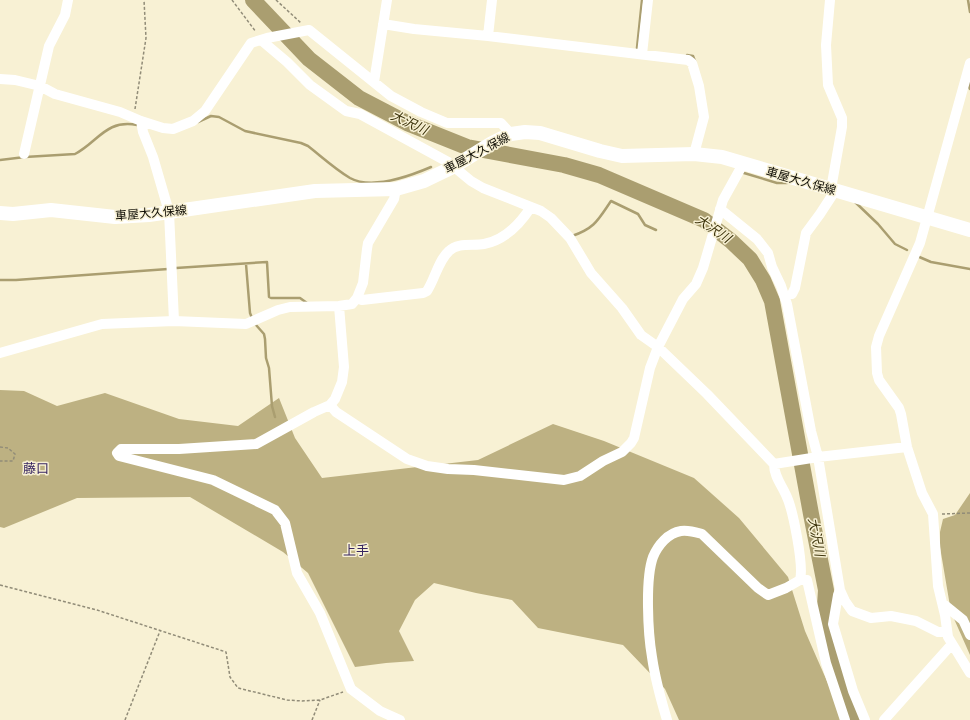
<svg xmlns="http://www.w3.org/2000/svg" width="970" height="720" font-family="'Nunito Sans','Noto Sans JP',sans-serif">
<rect width="100%" height="100%" fill="#f8f1d4"/>
<path fill="#bdb182" d="M0,390l24,1 33,15 48,-13 74,26 59,7 41,-28 16,40 27,40 156,-18 75,-36 51,17 90,37 45,40 49,59 17,54 39,89h-165l-14,-31 -42,-44 -85,-17 -26,-28 -36,-7 -42,-10 -19,17 -16,31 15,30 -28,2 -31,4 -47,-94 -25,-21 -93,-55 -113,1 -73,30 -4,-1z
M970,493v162l-19,-43 -11,-65v-15l3,-13 12,-4z"/>
<g fill="none" stroke-linecap="round" stroke-linejoin="round">
<path stroke="#aa9e70" stroke-width="2.5" d="M968,0l2,12
M638,50l-1,-2 5,-48
M687,55l6,1 2,5
M970,82l-1,5 1,2
M198,122l13,-6 8,1 26,14 56,12 7,3c14,11 27,23 42,32 22,12 60,-2 81,-11
M0,160l25,-3 50,-3c23,-12 31,-35 62,-29
M744,173l33,10h10
M855,202l23,22 17,20 12,6
M572,236c23,-8 26,-16 39,-35l27,13 7,11 11,5
M917,256l14,6 39,7
M246,264l4,49 2,5
M176,268l91,-6 2,35 2,1h29l7,5
M0,280h16l152,-11
M256,325l8,9 1,5 1,19 3,10 3,38 3,11"/>
<path stroke="#aa9e70" stroke-width="16" d="M253,0l56,59 50,39 48,25 60,24 97,18 35,10 105,45 27,21 19,18 13,21 9,21 39,213 15,76 -2,31 10,43 21,56"/>
<path stroke="#918c78" stroke-width="1.5" stroke-dasharray="3 2" stroke-linecap="butt" d="M232,0l24,32
M276,0l25,23
M135,109l11,-71 -2,-38
M0,447l8,1 7,6 -2,7h-13
M942,514l28,-1
M0,585l97,25 129,42 4,25 8,11 49,12 15,1 18,-1 23,-8
M125,720l35,-89
M312,720l8,-20"/>
<path stroke="#fff" stroke-width="10" d="M830,0l-4,45 2,40 14,33v9l-11,62
M383,24l31,5 74,7 200,24 4,3 7,23 5,31 -10,37
M488,36l4,-36
M261,40l26,22 23,23 36,26 14,3 88,48 23,19 12,7 58,23 10,7 19,20 21,35 31,35 19,27 17,12 49,47 67,70c0,12 7,20 12,31 7,14 18,71 14,85
M642,54l6,-54
M970,63l-50,180 -41,93 -3,11 1,26 2,7 20,28 2,6 6,33 15,46 11,21 5,72 7,29 3,22 22,36
M0,79l15,1 25,6 15,8 65,18 21,9 22,7 10,1 20,-8 12,-10 46,-68 16,-5 42,-8 82,66 30,16 26,11h54l10,11
M374,82l13,-82
M141,121l2,11 10,25 16,55 5,109
M24,154l25,-108 16,-31 3,-15
M720,209l37,30 11,14 4,14 9,19 6,18 24,127 7,26 22,133 -2,5 -5,29 20,67 12,29
M792,294l3,-6 11,-55 14,-19 15,-23
M357,298l5,2 61,-7 4,-2c8,-12 11,-30 22,-40 9,-9 24,-5 35,-7 21,-4 36,-20 47,-37
M339,306l5,61 -2,15 -7,17 -5,6 -16,7 -58,32 -77,5h-58l-4,4 2,3 94,24 62,30 10,13 12,50 23,40 31,76 29,22 20,9
M0,353l102,-29 72,-3 72,3 32,-14 12,-3 49,-1 13,-2 5,-6 6,-15 4,-34 1,-6 26,-44 2,-10
M330,405l6,7 71,47 20,7 21,3 26,1 90,10 16,-4 23,-15 19,-9 9,-9 3,-5 16,-70 8,-21 25,-48 13,-15 7,-16 20,-68 20,-36
M774,464l44,-7 89,-10
M840,590l5,11 7,10 19,7 20,-2 25,5 22,11h9
M942,603l21,17 7,15
M667,720c-6,-20 -12,-42 -15,-63 -4,-23 -7,-78 1,-100 5,-12 15,-24 28,-26 8,-1 14,1 21,3l56,54 10,7 18,-7 14,-8h7l19,83 19,57
M884,720l68,-76"/>
<path stroke="#fff" stroke-width="14" d="M0,213l13,1 38,-4 64,7 34,-2 166,-24 81,-2 28,-8 29,-14 39,-24 14,-7 5,-2 14,-2 15,1 60,18 22,5 72,-2 28,3 248,73"/>
</g>
<g text-anchor="middle" dominant-baseline="central" stroke-width="3" stroke-linejoin="round" paint-order="stroke">
<g font-size="12" fill="#0e0c04" stroke="#f8f1d4">
<text transform="translate(477 153) rotate(-28)">車屋大久保線</text>
<text transform="translate(801 181) rotate(16)">車屋大久保線</text>
<text transform="translate(151 213) rotate(-5)">車屋大久保線</text>
</g>
<g font-size="13" font-style="italic" fill="#3c330b" stroke="#f8f1d4">
<text transform="translate(409 123) rotate(25)">大沢川</text>
<text transform="translate(713 229) rotate(34)">大沢川</text>
<text transform="translate(816 537) rotate(79)">大沢川</text>
</g>
<g font-size="13" fill="#372661" stroke="#f8f1d4">
<text x="36" y="469">藤口</text>
<text x="356" y="551">上手</text>
</g>
</g>
</svg>
